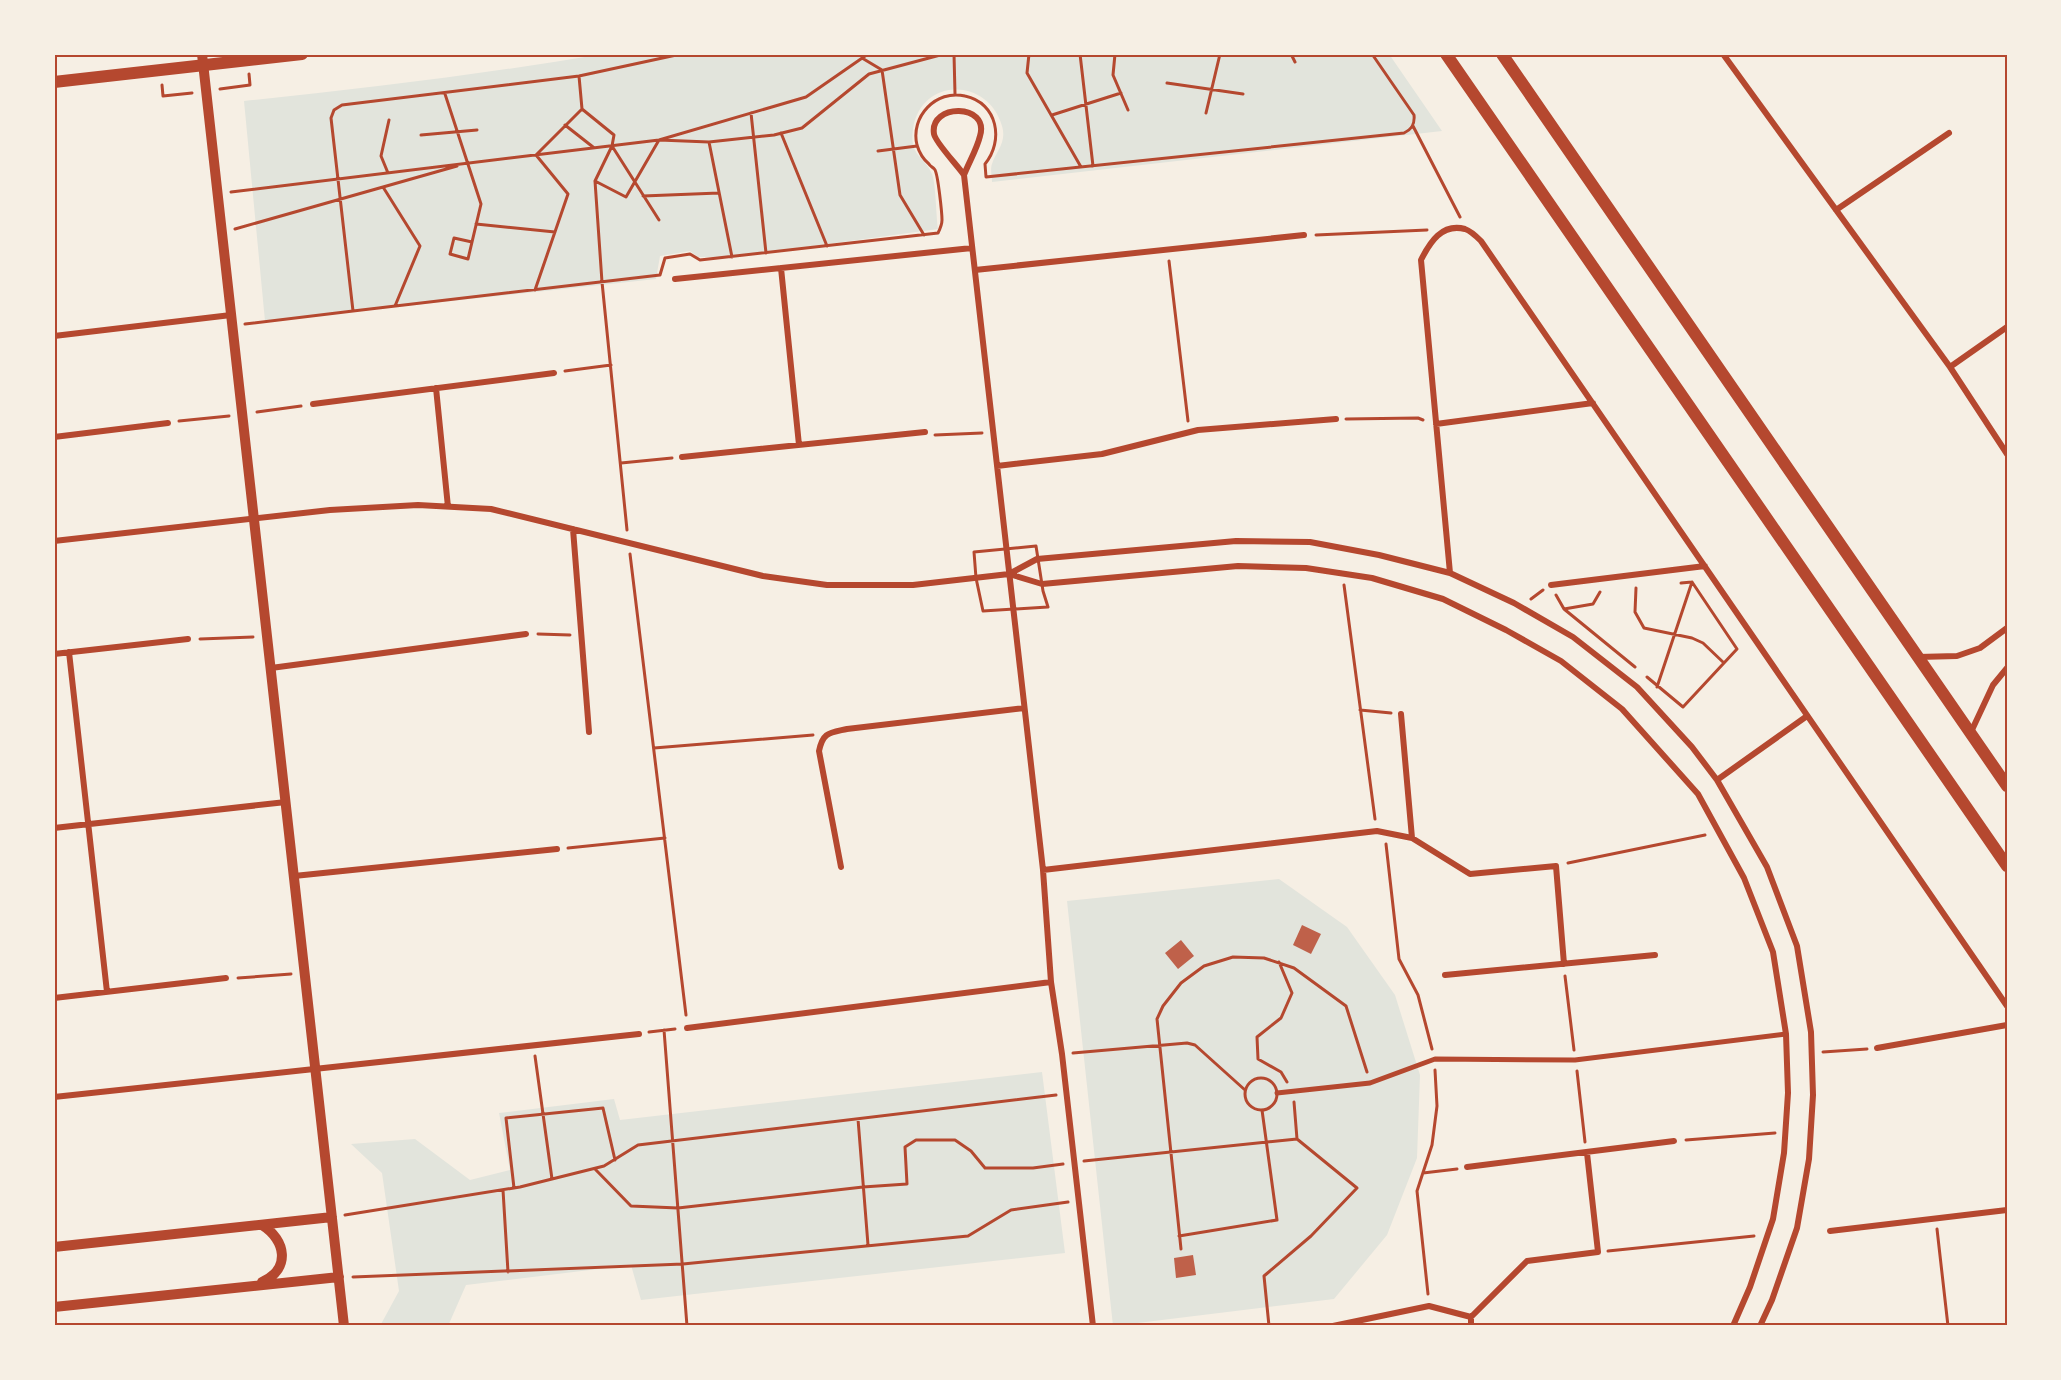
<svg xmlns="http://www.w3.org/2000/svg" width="2061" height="1380" font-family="'Space Grotesk',sans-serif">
<rect width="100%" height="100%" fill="#f6efe4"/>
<path fill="#e2e4dc" d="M603,54h786l53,77 -450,51c0,-5 -2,-13 0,-18 4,-13 15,-21 10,-38 -14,-49 -81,-49 -89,3 -4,28 12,27 19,45 4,10 4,42 6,55l-206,28h-34l-8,-6 -30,5 -4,23 -391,42 -21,-220c120,-12 240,-27 359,-47z
M1279,879l68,48 48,68 25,80 -3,83 -30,77 -53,64 -221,27 -46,-425z
M1042,1072l23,181 -424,47 -10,-35 -165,20 -18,41h-68l19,-35 -17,-118 -31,-29 64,-5 55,41 40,-10 -11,-57 115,-14 6,21z"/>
<path fill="#bf614a" d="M1302,925l19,9 -10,20 -18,-9z
M1181,940l13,16 -16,13 -13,-16z
M1193,1255l3,20 -20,3 -2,-20z"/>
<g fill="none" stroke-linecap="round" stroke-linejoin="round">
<path stroke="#b5482f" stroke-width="3" d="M681,54l-102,22 -237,29 -8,5 -3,8 22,193 307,-36 5,-17 25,-4 10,6 238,-27c2,-4 4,-8 4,-13 0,-7 -4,-45 -7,-50 0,-1 -6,-5 -6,-6 -6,-5 -10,-12 -12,-19 -7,-28 19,-56 48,-49 33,7 39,45 20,68l1,13 418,-44c8,-4 11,-9 10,-18l-42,-61
M954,54l1,40
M1029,54l-2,19 54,94
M1080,54l13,112
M1115,54l-2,21 15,35
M1291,54l4,8
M862,58l20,12 18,125 24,40
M1167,83l76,11
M162,85l1,11 29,-3
M220,89l30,-4 -1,-11
M445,94l36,110 -13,55 -18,-5 4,-16 18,4
M582,109l32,26 -2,11 -17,35 7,101 25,248
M751,113l15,140
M1206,113l14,-59
M1052,115l69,-22
M565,125l28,22
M1413,126l47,91
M781,133l46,113
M421,135l56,-5
M709,142l23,115
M612,146l47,74
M878,151l39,-5
M388,173l-7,-17 8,-36
M595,181l31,16 33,-57 50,2 65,-7 28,-7 67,-54 75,-20
M383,187l37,59 -25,60
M231,192l428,-52 147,-43 62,-43
M643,196l76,-3
M476,224l79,8
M235,229l222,-63
M1316,235l111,-5
M1169,261l19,160
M535,290l33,-96 -32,-39 46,-46 -3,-33
M245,324l108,-13
M565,371l46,-6
M257,412l44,-6
M1346,419l72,-1 5,2
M179,421l50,-5
M935,435l47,-2
M621,463l51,-5
M1036,546l7,45 5,16 -65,4 -7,-33 -2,-26z
M630,554l56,461
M1344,585l31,234
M1636,588l-1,24 9,16 48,10 11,5 21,20
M1556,595l8,14 71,58
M1531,599l12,-9
M1564,609l29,-5 7,-12
M538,634l32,1
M200,639l53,-2
M1647,677l36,30 54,-58 -45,-67 -11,1
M1657,687l35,-105
M1360,710l31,3
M654,748l159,-13
M1386,844l13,115 19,36 14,54
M568,848l97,-10
M1568,863l137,-28
M1279,962l13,31 -11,25 -24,19 1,22 23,13 6,10
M1565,976l9,74
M238,978l53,-4
M664,1030l23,296
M649,1032l26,-3
M1823,1052l44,-3
M1073,1053l114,-10 8,2 50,45
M535,1056l17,123
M1577,1071l8,71
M1245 1094a16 16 0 1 1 32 0a16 16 0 1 1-32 0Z
M858,1119l10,126
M1686,1140l89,-7
M1084,1161l213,-22 -3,-37
M595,1169l36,37 47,2 185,-21 44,-3 -2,-37 11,-7h39l16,11 14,17h48l30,-4
M1423,1173l34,-4
M514,1188l-8,-70 97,-10 12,52
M503,1190l5,82
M345,1215l175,-28 84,-21 34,-21 418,-50
M1937,1229l11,97
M1179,1236l98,-16 -15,-110
M1181,1249l-24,-230 6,-13 18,-23 23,-17 29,-9 31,1 30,10 52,38 21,66
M1608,1251l146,-15
M353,1277l330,-13 285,-28 43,-26 57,-8
M1428,1294l-11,-103 15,-46 5,-39 -2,-36
M1269,1326l-5,-50 47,-40 46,-48 -60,-49"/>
<path stroke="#b5482f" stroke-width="5" d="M1277,1093l93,-10 65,-24 140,1 211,-26"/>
<path stroke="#b5482f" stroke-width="6" d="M1723,54l227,313 57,87
M964,175c-6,-9 -29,-33 -30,-41 -5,-31 56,-31 46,2 -3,13 -11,26 -16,39l79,695 8,112 11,72 31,272
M1836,210l113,-77
M781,268l18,177
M975,270l329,-35
M675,279l297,-31
M54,336l177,-21
M1950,367l57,-40
M436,388l12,119
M313,404l241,-31
M1436,424l157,-21
M54,437l114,-14
M682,457l243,-25
M997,466l105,-12 96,-24 138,-11
M573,529l16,203
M54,541l276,-31 88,-5 73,4 272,67 64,9h86l96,-11 28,-15 199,-18 74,1 69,13 71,18 64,30 59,34 64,50 55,60 25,33 50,87 30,79 14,86 2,63 -4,64 -12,69 -25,72 -12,26
M1450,573l-29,-313c9,-18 21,-37 44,-31 6,2 12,8 16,12l526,765
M1009,574l33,10 196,-18 68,2 66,10 71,21 63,31 55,31 61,48 76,85 46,84 29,74 13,82 2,59 -4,60 -11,66 -23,68 -17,39
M1551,585l154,-19
M69,652l38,340
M54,654l134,-15
M1918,657l39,-1 23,-8 27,-20
M271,668l255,-34
M1401,714l11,124
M1971,732l22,-47 14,-17
M1717,780l90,-64
M54,828l232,-26
M841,867l-22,-116c4,-19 10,-18 28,-22l177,-21
M1043,870l334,-39 35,7 58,36 86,-8 8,98
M294,876l263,-27
M1445,975l210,-20
M54,998l172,-20
M687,1028l364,-46
M1877,1048l130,-23
M54,1097l585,-63
M1467,1167l207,-26
M1830,1231l177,-21
M1333,1326l96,-20 42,11
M1471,1326v-9l56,-56 71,-9 -11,-99"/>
<path stroke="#b5482f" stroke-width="10" d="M202,54l142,1272
M262,1225c24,15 29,44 0,57
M54,1247l278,-30
M54,1307l285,-30"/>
<path stroke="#b5482f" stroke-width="12" d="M1446,54l561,812
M1502,54l505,732
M54,82l248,-28"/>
</g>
<rect width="2061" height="1380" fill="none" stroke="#f6efe4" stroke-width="111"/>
<rect x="56" y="56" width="1950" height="1268" fill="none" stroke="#b5482f" stroke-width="2"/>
</svg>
